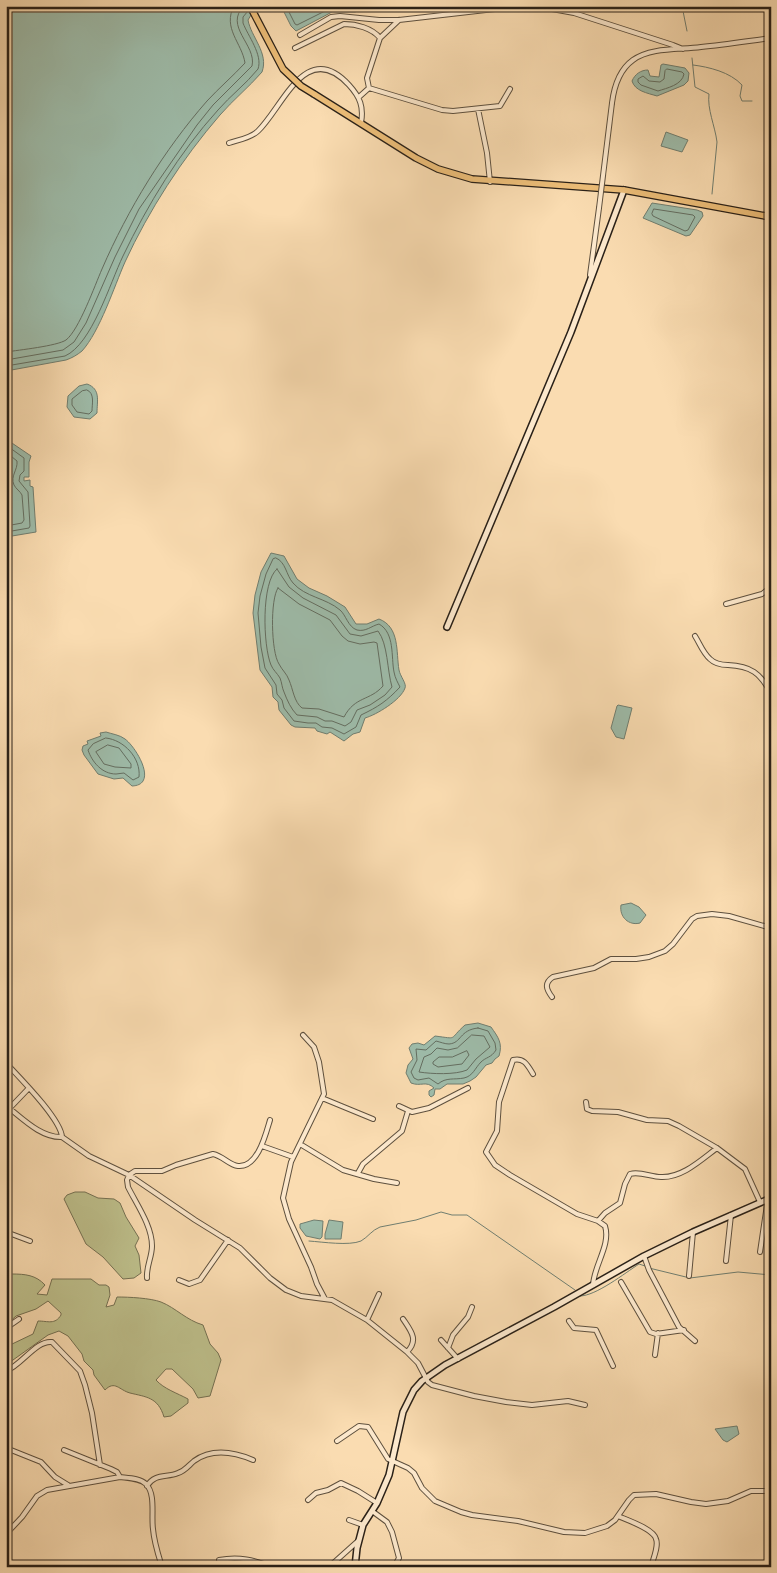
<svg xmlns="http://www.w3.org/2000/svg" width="777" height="1573" font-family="'Gentium Book Plus',serif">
<rect width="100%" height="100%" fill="#fadcb1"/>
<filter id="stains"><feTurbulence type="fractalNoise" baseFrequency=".004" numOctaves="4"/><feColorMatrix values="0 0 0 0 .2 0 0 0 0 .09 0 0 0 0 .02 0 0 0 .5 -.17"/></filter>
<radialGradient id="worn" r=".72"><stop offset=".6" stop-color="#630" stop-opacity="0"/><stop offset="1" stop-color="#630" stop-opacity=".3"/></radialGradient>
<path fill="#bec08c" stroke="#747052" d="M75,1192h10l13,6 16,1 6,4 6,14 13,21 -4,8 4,9 2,18 -7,5 -11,1 -20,-22 -17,-13 -22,-45 3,-4z
M12,1274c13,0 24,1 33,11l-8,9 10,1 5,-16h39l8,6h7l3,2 1,8 -4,12 8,-2 3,-8c12,0 33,1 44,5 15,6 25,18 42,23l7,19 8,9 3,7 -11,36 -12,2 -5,-9 -21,-20h-6l-10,11c8,9 21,13 32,19v4l-17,13 -7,1c-6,-20 -18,-20 -34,-24 -11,-3 -15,-13 -25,-3l-11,-15 -1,-5 -9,-9 -2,-7 -14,-18 -9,-5 -11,4 -42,30v-29l4,9 23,-11 5,-13c10,0 17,4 23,-6v-2l-13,-12 -12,8 -20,7 -10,9v-50z"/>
<path fill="#9ebcaa" stroke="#707e70" d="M6,6h264l-19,9 -3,5c3,17 21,33 14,52 -13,15 -29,28 -42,43 -38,44 -71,95 -95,147 -11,25 -25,69 -43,89 -5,4 -10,7 -16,9l-60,11z
M281,6h90l-16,6h-23l-36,19 -5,-5z
M663,64l22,4 4,5 -1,8 -4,4 -27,11c-10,-3 -22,-5 -25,-15 3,-7 9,-11 16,-11l2,6 9,1 2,-12z
M666,132l22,8 -6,12 -21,-6z
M652,203l45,7 5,2 1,4 -13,19 -4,1 -43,-18z
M87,384c14,5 10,17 10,29l-7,6 -16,-2 -7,-10 1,-11 11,-10z
M6,439l25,17 -2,6v15h-5v4l6,-1v6l3,1 3,45 -30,5z
M271,553l13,3 13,23 12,9 18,8 18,11 11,17h11l12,-5c21,8 17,33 20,51 1,6 8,14 6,18 -4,12 -29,27 -40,30l-5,14 -7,2 -9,7 -14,-9 -3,2 -10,-3 -2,-3 -20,-1 -4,-2 -12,-15 -1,-8 -5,-5 -1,-10 -12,-17 -7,-57 2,-18 6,-23z
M618,705l14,3 -8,31 -8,-2 -5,-9 6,-22z
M106,732c6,2 14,3 19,7 11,8 34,46 7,47l-9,-8 -9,1 -16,-5 -14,-19 -2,-5 1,-4 5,-2 -1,-3 14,-5 -1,-3z
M631,903l8,4 7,8 -6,8c-11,3 -21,-6 -19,-18z
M478,1023l13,4c7,10 12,16 8,29l-4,3 -3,4 -6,2 -10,12 -6,4 -7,3h-16l-7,5h-5l-1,6 -3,2 -2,-2v-4l5,-3c-8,-8 -13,-1 -23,-5l-5,-10 2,-8 5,-6 -4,-11 3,-4 6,-1 6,2 11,-9c24,3 13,4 30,-11z
M314,1220l9,1 -1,16 -2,2 -14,-3 -6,-8v-4z
M329,1220l14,2 -2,17h-16v-5z
M737,1426l2,8 -12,8 -4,-2 -8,-11z"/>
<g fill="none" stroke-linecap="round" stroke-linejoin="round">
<path stroke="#646e61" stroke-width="1" d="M286,6l9,18 2,1 34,-17 27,-2
M667,69l15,3 2,2c-2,11 -17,14 -26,17l-17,-6 -3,-3v-3l5,-3 6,5 11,1 4,-3 1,-8z
M654,209l39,6 2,2 -7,13 -3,1 -32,-15 -1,-2z
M6,352c13,-2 51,-6 60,-12 13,-10 29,-55 36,-71 26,-60 62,-119 105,-168 12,-13 26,-25 38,-38 -3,-20 -23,-35 -11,-57
M6,360l57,-10 11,-8 12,-19 29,-66 24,-48 58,-84 16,-20 39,-39c5,-21 -29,-40 -8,-60
M6,366l59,-10c27,-12 45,-73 58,-100 25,-52 56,-103 95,-146 12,-14 28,-26 40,-41 5,-14 -10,-33 -15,-46v-6l5,-6
M87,390c8,3 5,14 5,21l-3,3 -12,-2 -5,-7v-6l10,-8z
M6,445l18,13v13l-4,4 -1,6 9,11 2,34 -1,2 -23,4
M6,452l11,9c1,9 -7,15 -3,24 2,4 6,6 8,10l2,25 -2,3 -16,3
M276,558c10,4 10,17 17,25 12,14 33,15 47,27 6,5 8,17 17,20 9,2 14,-4 22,-6 16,9 12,33 15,48 1,6 4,11 6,15 -13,14 -22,20 -39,28l-5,12 -12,7 -12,-6 -10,-1 -6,-4h-8l-14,-2 -10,-13 -2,-8 -5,-6 -1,-9 -11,-17 -4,-21 -3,-34 2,-17 6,-22 7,-15z
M277,569l12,18 14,11 33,17 14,19 11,2 17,-5c10,13 9,39 14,56l-7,8 -15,10 -13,5 -6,12 -6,4 -13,-5h-7l-8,-4 -20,-2c-6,-6 -10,-15 -13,-23 -2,-4 -2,-9 -4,-14 -3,-5 -7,-8 -9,-13 -8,-19 -10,-83 6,-96z
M278,588l21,16 31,16 12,16 6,5 12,3 14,-2 3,1 6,43c-13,15 -28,10 -39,31l-25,-8 -17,-1c-8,-6 -9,-19 -13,-28 -2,-6 -7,-10 -10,-16 -8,-12 -9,-65 -1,-76z
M106,738c18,2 35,20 33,39l-6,3 -9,-7c-3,0 -5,1 -8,1 -14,0 -24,-12 -28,-24l5,-6z
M108,745l11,3 12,16v4l-16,-1 -11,-3 -8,-12z
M478,1028l10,3 7,12 1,7c-5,8 -10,7 -15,12 -6,6 -8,14 -17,16 -10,2 -18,-1 -26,6l-9,-6 -11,2 -4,-2 -3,-6 6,-12 -1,-11 10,1 10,-9c4,1 9,3 13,3 13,-1 10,-14 29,-16z
M472,1035l12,1 6,11 -14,12 -9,11c-12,5 -35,4 -48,2l5,-15 7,-3 6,-6 11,2 9,-2z
M467,1051l2,4 -7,9 -24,3 -5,-3v-2l6,-5h13z"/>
<path stroke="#707e70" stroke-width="1" d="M682,6l5,25
M692,58l3,29 14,7c-2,15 6,32 8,48l-5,52
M693,65c16,2 37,7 49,20l-2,11 2,5h10
M309,1241c14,1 40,5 52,0 7,-4 11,-11 19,-14l36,-7 25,-8 11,3h15l108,75
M649,1268l41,10 48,-6 33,3
M580,1296c16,0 45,-23 59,-32l6,2"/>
<defs>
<path id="street" d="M399,20l-19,18 -13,40 2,10 73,22 11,1 47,-5 10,-17
M300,35l31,-18 9,-1 39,4h20l114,-13h28l33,6 99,32 10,4
M295,48l49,-24c12,0 28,4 36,14
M359,97l10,-9
M612,103c2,-16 7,-33 21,-43 18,-13 47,-10 68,-13 24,-2 47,-6 70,-9
M478,109l9,44 3,29
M229,143c9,-3 22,-5 29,-12 25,-24 48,-93 91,-46 11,12 15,22 12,38
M590,275l9,-67
M726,604l36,-10 9,-7
M695,636c5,8 8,17 15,23 5,5 11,6 18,6 23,1 32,8 43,28
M552,997c-6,-8 -8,-14 1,-20l41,-9 17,-9h25l13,-2 16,-6 8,-7 19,-25 5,-3 15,-2 17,2 42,12
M303,1035l11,12 5,15 5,32 -33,68 -8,36 6,21 22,48 6,17 8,15
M6,1063c13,14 55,56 56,74 -20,1 -38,-17 -53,-29
M533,1074c-5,-8 -9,-17 -20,-14l-14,42 -2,29 -11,21 9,13 15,10 67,39 21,7 7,5c6,19 -11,39 -12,59
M322,1098l51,21
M586,1102l1,7 5,2 26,1 29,8 21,1 11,5 38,22 28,21 15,33
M399,1106l13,6 17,-4 39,-20
M6,1112l23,-24
M62,1137l27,19 40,19 66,45 45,28 30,30 16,12 15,6 31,4 35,20 40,32 11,11 10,19 4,3 42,11 32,6 26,3 36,-4 17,4
M300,1144l43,26 31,9 23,4
M262,1146l31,11
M358,1173l5,-9 39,-33 6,-20
M598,1221l7,-8 15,-10 5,-19 5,-10c10,-3 21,3 31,3 21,1 40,-17 56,-29
M6,1232l24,9
M760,1252l8,-54
M644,1256l5,14 30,57 16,14
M726,1261l5,-46
M689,1276l4,-44
M147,1278c-1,-11 5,-21 5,-32 0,-20 -15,-41 -24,-59l-1,-7 2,-5 6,-4h27l14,-6 37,-11c10,2 16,11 25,12 20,2 28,-33 32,-46
M179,1280l10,4 11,-4 28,-40
M621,1282l29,50 6,2 28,-4
M403,1319c8,12 16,21 4,33
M367,1320l12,-26
M569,1321l5,7 22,2 17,36
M6,1328l13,-9
M441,1340l17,19
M448,1348l5,-13 15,-18 4,-10
M655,1355l3,-22
M6,1371c16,-6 30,-31 46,-29l28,29 5,14 7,28 8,52
M337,1441l22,-15 9,1 20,32 20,9 6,5 8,15 13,13 26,11 11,3 46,6 46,11 21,1 22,-7 8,-6 14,-20 5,-5 22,-1 35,8 15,2 22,-3 23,-10h20
M6,1448l35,14 14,15 13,8
M64,1450l47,19 6,3 3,5
M147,1486c8,-13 20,-8 31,-13 7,-2 11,-8 16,-12 18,-13 40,-9 59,-1
M308,1500l8,-7 12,-3 13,-7 17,8 19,12
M372,1511l15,11 5,10 7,26 -5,9
M618,1516c9,4 36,13 38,23 3,7 -3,20 -5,28
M349,1520l14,5
M7,1533l15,-16 15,-21 10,-6 73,-13c9,1 20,1 26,7 10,10 5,32 7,45 1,13 5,25 9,38
M219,1560c20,-4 35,0 54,7
M329,1567l29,-26"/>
<path id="secondary" d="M447,627l124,-295 53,-142
M355,1567l2,-19 6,-23 14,-22 12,-28 14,-63 11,-22 8,-9 23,-16 109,-58 90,-51 49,-24 78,-34"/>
<path id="primary" d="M314,94l102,64 22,11 34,10 152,11 147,27"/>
</defs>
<use href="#street" stroke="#5e503e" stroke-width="6"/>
<use href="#secondary" stroke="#2a2118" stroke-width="8"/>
<use href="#primary" stroke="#2a2118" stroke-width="8"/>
<use href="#street" stroke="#fce8cc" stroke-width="4"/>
<use href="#secondary" stroke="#fce8cc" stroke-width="5"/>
<use href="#primary" stroke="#edbe78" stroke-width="5.5"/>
<defs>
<path id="street-bridge" d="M599,208l13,-105"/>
<path id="primary-bridge" d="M250,6l33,63 18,17 13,8"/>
</defs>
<use href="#street-bridge" stroke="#5e503e" stroke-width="6" stroke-linecap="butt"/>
<use href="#primary-bridge" stroke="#2a2118" stroke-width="8" stroke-linecap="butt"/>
<use href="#street-bridge" stroke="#fce8cc" stroke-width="4"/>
<use href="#primary-bridge" stroke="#edbe78" stroke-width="5.5"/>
</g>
<rect width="777" height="1573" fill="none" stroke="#fadcb1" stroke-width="25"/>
<rect x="8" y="8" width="762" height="1558" fill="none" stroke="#2a2118" stroke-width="2.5"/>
<rect x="12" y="12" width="752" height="1548" fill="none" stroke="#2a2118"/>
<rect width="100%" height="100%" filter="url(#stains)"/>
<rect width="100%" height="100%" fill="url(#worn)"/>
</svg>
